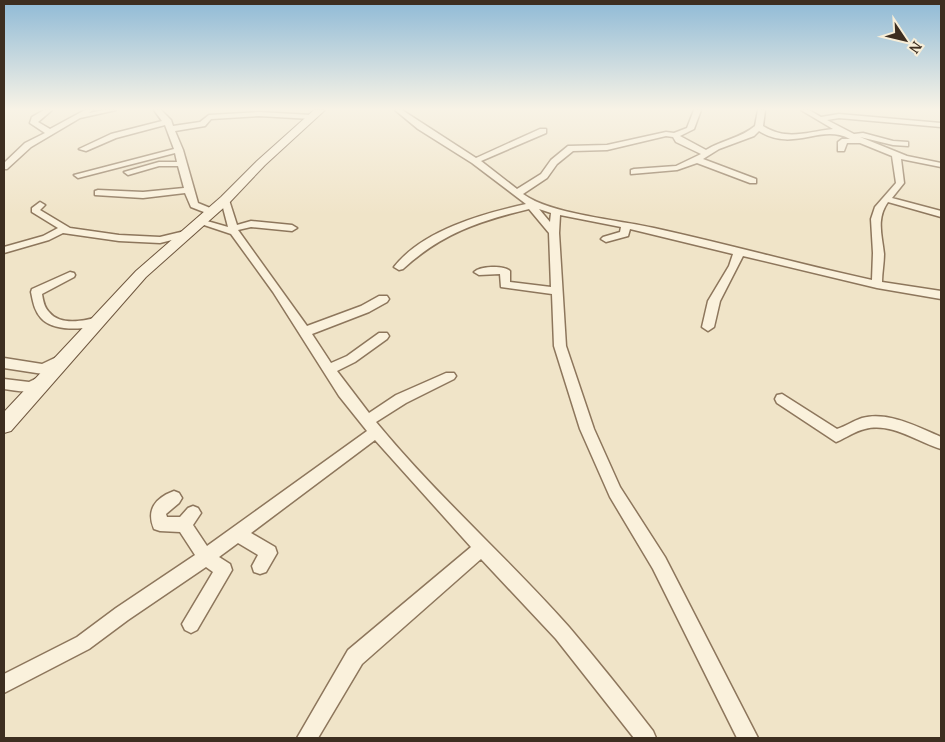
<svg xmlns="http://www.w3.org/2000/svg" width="945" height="742" font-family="'PT Serif',serif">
<rect width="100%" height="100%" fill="#f0e4c8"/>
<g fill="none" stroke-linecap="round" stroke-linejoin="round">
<defs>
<path id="minor" d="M44,110h8l-14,12 12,7 35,-19h8l-4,3 15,-3h12l-36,8 -49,29 -24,22h-3v-6l21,-20 20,-10 -15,-10 2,-6z
M154,110h7l10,10 2,6 27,-4 9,-7 50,-3 53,3 4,2 -4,2 -53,-3 -48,3 -6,7 -30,5 8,19 15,53 17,7v4h-6l-18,-7 -6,-14 -42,5 -48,-3v-4l3,-1 45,2 41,-4 -6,-22h-19l-31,9 -4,-3 35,-10h18l-2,-9 -97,25 -4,-3 100,-26 -9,-24 -49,13 -30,13 -7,-2 32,-15 51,-13z
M395,110h7l74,48 64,-29h6v4l-65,28 36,28 24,-15 10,-14 17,-14 39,-1 59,-13 8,1 13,-5 7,-18h7l-7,19 -14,7 26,14c16,-10 35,-12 49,-24l3,-16h7l-2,16c24,15 43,6 70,3l-32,-19h8l12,7 18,-3 102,9v4l-102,-9 -12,2 27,14 9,-1 30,8 15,1v4l-15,-1 -33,-8 47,19 34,7v4l-40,-8 3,24 -12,15 49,13v6l-53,-15c-12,17 -6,33 -4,52 0,9 -2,19 -2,28l59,9v8l-64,-11 -134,-32 -23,45 -6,26 -6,4 -6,-4 6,-26 21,-35 4,-12 -103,-25 -2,7 -22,6 -5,-3 2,-2 17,-5 1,-5 -61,-12 -1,18 7,113 28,83 26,58 45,70 93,181h-21l-84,-169 -43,-72 -30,-68 -26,-83 -2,-52 -51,-7 -1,-13 -21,1 -5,-3c6,-6 30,-7 36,-1v11l41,5 -2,-54 -20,-24c-50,12 -88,25 -126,60l-4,1 -5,-3c29,-37 88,-53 132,-63l-54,-41 -54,-34zM759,131c35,22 61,-8 91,8h-8l-4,3v9h6l3,-8h13l32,13 4,27 -21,24 -4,12 2,34 -1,27c-73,-16 -145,-36 -218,-52 -35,-8 -104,-14 -131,-34l24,-16 10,-14 16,-13 34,-1 59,-14 7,1 3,5 25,12 -25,12 -42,3 -3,1v4l46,-4 20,-7 53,20h6v-4l-53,-20 16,-10 35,-13zM539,209l12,4 -1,9z
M225,197l4,3 8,25 14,-4 41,4 5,3 -5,3 -41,-4 -13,3 69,96 54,-20 18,-10h8l2,3 -2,3 -18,10 -57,22 19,29 16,-7 32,-23h8l2,3 -2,3 -32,23 -18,9 32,42 27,-18 50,-22h8l2,3 -2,3 -48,24 -30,19c60,73 131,135 193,205 29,34 57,69 84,104l3,7h-22l-78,-99 -75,-80 -119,105 -44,74h-21l51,-88 123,-103 -96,-107 -124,93 24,14 2,6 -11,19 -6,2 -6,-2 -2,-6 6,-11 -20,-12 -19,14 11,7 2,6 -35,60 -6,3 -6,-3 -3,-6 31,-52 -7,-5 -78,53 -39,29 -85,44v-19l73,-37 39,-29 79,-53 -15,-23 -20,-1 -6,-2c-8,-19 1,-31 20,-38l5,2 3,5 -3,5 -13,11 1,3h13l8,-9 5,-2 5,2 3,5 -8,12 14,21 160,-115 -28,-35 -66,-104 -42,-58 -36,-12 5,-3 28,8 -7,-27z
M40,202l5,3 -5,5 30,18 49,7 41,2 29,-7 5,3 -2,2 -32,8 -41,-2 -56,-8 -14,7 -45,13v-6l39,-11 15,-8 -26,-16v-4z
M70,272l4,1 1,2 -1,2 -32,17c1,6 2,13 7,18 11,14 35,9 49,5l6,4 -2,3c-16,6 -49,8 -61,-6 -7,-8 -8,-17 -10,-26l1,-3z
M61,355l4,2 2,3 -2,3 -22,11 -39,-6v-10l38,6z
M41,376l4,2 2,3c-9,15 -28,10 -43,8v-10l25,3z
M782,394l55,35c9,-3 16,-8 25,-11 26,-7 56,9 79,19v12c-24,-7 -49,-27 -76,-20 -10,2 -19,9 -29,13l-59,-39 -2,-4 2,-4z"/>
<path id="secondary" d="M314,110h11l-60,55 -36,38 -83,74 -135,154 -7,2v-21l132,-141 85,-74 36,-36z"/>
</defs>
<use href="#minor" stroke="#8d765c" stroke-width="3"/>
<use href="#secondary" stroke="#6f573f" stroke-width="2"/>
<use href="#minor" fill="#faf1dc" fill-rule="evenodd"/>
<use href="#secondary" fill="#faf1dc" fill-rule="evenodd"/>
</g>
<linearGradient id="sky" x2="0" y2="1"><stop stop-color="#8fbad6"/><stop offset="0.51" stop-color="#f8f3e6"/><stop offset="1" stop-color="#f8f3e6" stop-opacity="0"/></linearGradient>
<rect width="945" height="214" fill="url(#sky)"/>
<rect width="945" height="742" fill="none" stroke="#3d2e20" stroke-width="10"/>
<g transform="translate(905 40) rotate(125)" stroke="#f7eed8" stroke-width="4" paint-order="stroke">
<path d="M0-4L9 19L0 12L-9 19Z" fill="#3d2e20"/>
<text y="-8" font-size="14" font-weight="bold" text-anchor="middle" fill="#3d2e20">N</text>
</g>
</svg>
